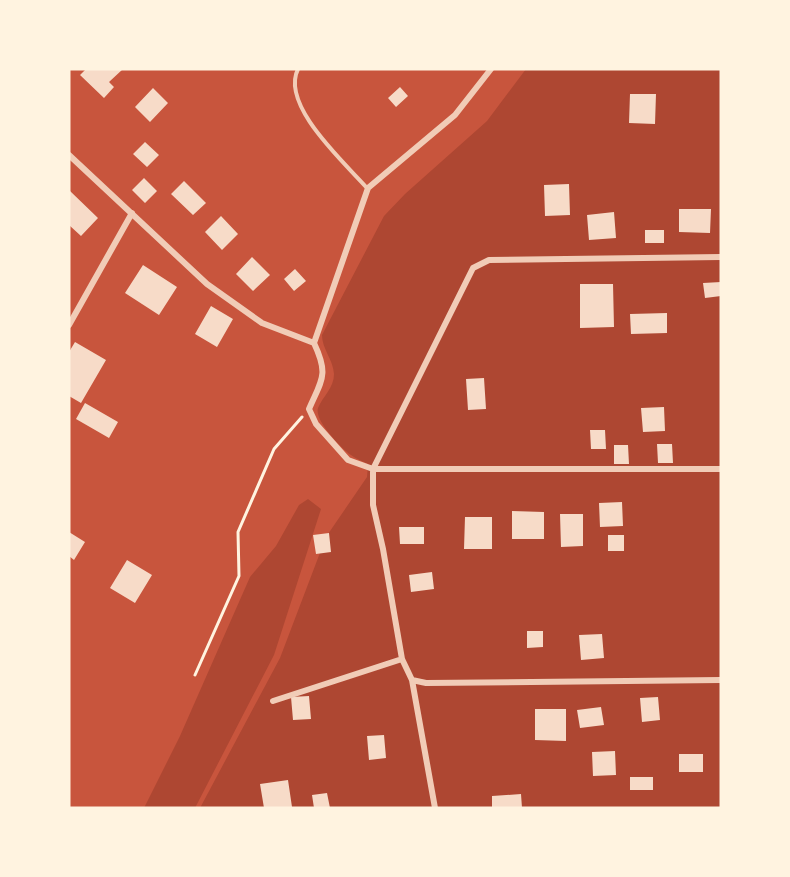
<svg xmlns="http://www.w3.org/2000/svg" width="790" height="877" font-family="'Source Sans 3',sans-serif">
<rect width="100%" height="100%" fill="#c8553d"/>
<path fill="#ae4732" d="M526,69h195v739h-521l80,-150 46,-121 41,-60 1,-13c-5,-3 -12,-5 -17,-9 -10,-7 -37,-35 -33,-47 5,-12 16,-20 16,-34 -1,-15 -12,-25 -12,-39l62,-119 21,-22 82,-73z
M308,499l13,10 -47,146 -79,153h-51l36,-72 70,-159 26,-31 23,-41z"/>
<path fill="#f7dbc8" d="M86,69h37l-14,13 5,5 -10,11 -24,-23z
M400,87l8,9 -12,11 -8,-9z
M153,88l15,15 -18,19 -15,-15z
M630,94h26l-1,30 -26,-1z
M145,142l14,13 -12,12 -14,-13z
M144,178l13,13 -12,12 -13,-13z
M184,181l22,22 -13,12 -22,-21z
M569,184l1,31 -25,1 -1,-31z
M70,191l28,27 -17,18 -12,-11z
M679,209h32l-1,24 -31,-1z
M614,212l2,26 -27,2 -2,-25z
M221,216l17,18 -16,16 -17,-18z
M645,230h19v13h-19z
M252,257l18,18 -17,16 -17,-17z
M143,265l34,22 -18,28 -34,-22z
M295,269l11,12 -12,10 -10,-12z
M721,282v14l-16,2 -2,-15z
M580,284h33l1,43 -34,1z
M211,306l22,13 -16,28 -22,-13z
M667,313v20l-36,1 -1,-20z
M75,342l31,18 -25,43 -12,-7v-44z
M484,378l2,31 -18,1 -2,-31z
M85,403l33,19 -9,16 -33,-19z
M664,407l1,24 -22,1 -2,-24z
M590,430h15l1,19h-15z
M657,444h15l1,19h-15z
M614,445h14l1,19h-15z
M622,502l1,24 -23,1 -1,-24z
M512,511l32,1v27h-32z
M560,514h23v32l-22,1z
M465,517h27v32h-28z
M399,527h25v17h-24z
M69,532l16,10 -11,18 -5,-4z
M329,533l2,19 -15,2 -3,-19z
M608,535h16v16h-16z
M127,560l25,15 -17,28 -25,-15z
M432,572l2,17 -23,3 -2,-17z
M527,631h16v16l-16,1z
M602,634l2,24 -23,2 -2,-25z
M309,696l2,23 -18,1 -2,-23z
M658,697l2,23 -18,2 -2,-24z
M601,707l3,18 -24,3 -3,-18z
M535,709h31v32l-31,-1z
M384,735l2,23 -17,2 -2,-24z
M615,751l1,24 -23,1 -1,-24z
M679,754h24v18h-24z
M630,777h23v13h-23z
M288,780l4,27 -28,1 -4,-24z
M327,793l3,15h-16l-2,-13z
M521,794l1,14h-30v-12z"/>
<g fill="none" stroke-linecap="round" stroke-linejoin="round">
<path stroke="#fff3e0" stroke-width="3" d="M195,675l44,-99 -1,-44 36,-83 28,-32"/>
<path stroke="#f1ccb7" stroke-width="4" d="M298,69c-18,36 46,93 69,119"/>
<path stroke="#f1ccb7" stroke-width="6" d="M69,155l138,129 55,39 52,20
M69,325l63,-112
M314,343c15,32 8,36 -5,66l7,15 32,36 25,9h348
M314,343l54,-155 87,-73 36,-46
M412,680l14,3 295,-3
M273,701l129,-42
M435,808l-23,-128 -10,-21 -19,-110 -10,-44v-36l100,-201 16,-8 232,-3"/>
</g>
<rect width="790" height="877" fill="none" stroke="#fff3e0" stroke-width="141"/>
</svg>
